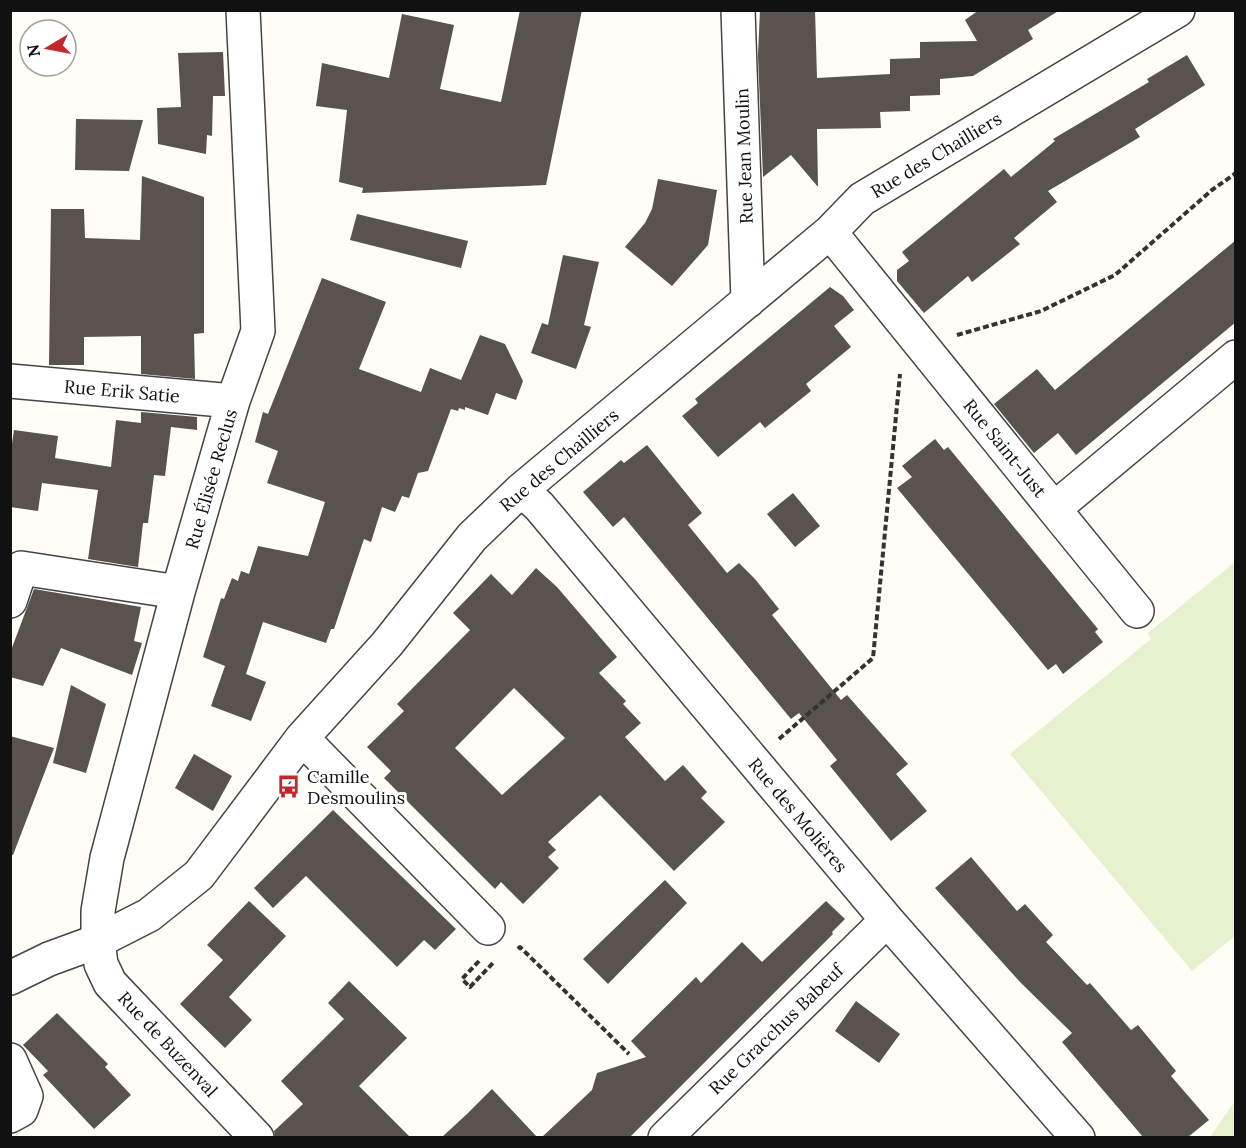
<svg xmlns="http://www.w3.org/2000/svg" width="1246" height="1148" font-family="Lora,serif">
<rect width="100%" height="100%" fill="#fffdf5"/>
<path fill="#e6f2cf" d="M1235,562v374l-43,35 -182,-217 141,-115 -3,-6z
M1235,1101v36h-25z"/>
<path fill="#5a524d" fill-rule="evenodd" d="M520,10h62l-36,175 -184,8 1,-5 -24,-6 8,-72 -31,-4 6,-43 67,15 13,-64 52,11 -14,64 61,13z
M760,10h55l2,68 73,-4v-15l30,-1v-16l57,-1 -12,-21 14,-10h81l-32,20 5,9 -60,37 -33,3v16l-30,1v15l-30,1 1,16 -64,1 1,58 -27,-32 -28,22 -5,-121z
M223,52l2,44h-12l-1,40 -5,-1 -1,19 -48,-10 -1,-36 24,-1 -3,-54z
M1187,55l18,30 -70,44 5,8 -92,54 9,11 -43,36 6,6 -48,38 -4,-6 -44,37 -27,-32v-11l12,-9 -7,-9 102,-83 7,8 44,-36 -2,-2 96,-57 -2,-3z
M76,119l67,1 -14,51 -54,-1z
M142,176l62,21v136l-10,1 1,45 -54,-5v-38l-57,1v28h-35l2,-156h33l1,29 55,2z
M658,179l59,11 -9,55 -36,41 -47,-39 20,-24 7,-14z
M357,214l111,27 -7,27 -111,-28z
M1236,240v82l-160,133 -18,-22 -24,20 -40,-49 43,-35 18,21z
M563,255l36,7 -15,63 7,2 -15,42 -45,-16 11,-30 6,2z
M322,278l64,24 -27,67 62,23 9,-24 31,12 19,-45 25,9 18,37 -7,19 -20,-7 -8,22 -23,-8v3l-6,-2 -1,3 -7,-2 -23,62 -10,2 -9,25 -7,-2 -7,16 -13,-5 -11,35 -7,-3 -30,90h-3l-5,14 -63,-21 -17,52 20,8 -15,39 -40,-15 14,-40 17,7 -39,-16 18,-59 3,1 8,-21 6,3 3,-10 8,3 9,-28 50,10 17,-54 -58,-19 11,-32 -23,-9 8,-30 5,2z
M830,287l13,9 11,14 -20,16 17,21 -45,37 5,7 -46,37 -5,-6 -42,35 -36,-41 16,-13 -3,-4z
M141,412l56,5v13l-26,-3 -6,49 -11,-1 -6,48h-5l-5,44 -50,-8 10,-69 -56,-7 -4,28 -28,-4v-50l4,-27 44,6 -3,22 56,9 5,-47 25,3z
M935,439l9,11 4,-3 150,182 -3,3 8,10 -40,32 -7,-10 -8,6 -151,-182 15,-11 -10,-11z
M647,445l55,68 -14,12 39,48 12,-10 16,16 24,30 -7,6 69,85 6,-5 61,69 -12,10 31,37 -36,30 -61,-75 7,-6 -38,-47 -8,6 -167,-202 -11,10 -30,-35 38,-32 3,3z
M793,493l27,33 -25,21 -28,-33z
M536,568l21,19 60,70 -18,16 27,28 -3,3 18,19 -16,14 40,44 18,-16 24,27 -6,6 24,24 -51,49 -74,-76 -52,47 8,8 -8,7 11,11 -36,36 -22,-22 -6,7 -111,-111 7,-7 -24,-24 37,-36 -7,-7 73,-74 -17,-17 38,-39 21,21zM514,688l51,50 -63,57 -47,-47z
M34,589l107,18 -7,34 8,2 -10,32 -71,-27 -18,38 -33,-9v-24z
M71,685l35,19 -20,69 -33,-10z
M10,736l44,12 -41,107h-3z
M194,754l38,22 -19,35 -38,-23z
M333,810l123,119 -21,21 -11,-10 -27,27 -91,-91 -33,32 -19,-20z
M971,857l46,54 8,-7 28,31 -7,7 41,43 3,-2 41,47 7,-5 38,46 -5,5 38,44 -21,17h-45l-81,-95 10,-9 -51,-50 -86,-95z
M665,880l22,23 -79,81 -25,-25z
M249,901l37,35 -57,61 23,23 -27,28 -45,-44 43,-44 -16,-15z
M826,901l19,18 -13,13 1,2 -203,203h-88l50,-47 5,-17 49,-16 -15,-16 65,-64 5,6 41,-41 20,20z
M349,981l58,57 -48,48 51,51h-135l-1,-6 29,-27 -22,-23 63,-62 -16,-16z
M856,1001l44,33 -21,29 -44,-32z
M57,1013l51,51 -3,3 26,28 -37,34 -51,-54 5,-4 -25,-26z
M492,1089l45,48h-95l25,-23z"/>
<g fill="none" stroke-linecap="round" stroke-linejoin="round">
<defs>
<path id="minor" d="M243,10l15,321 -25,70 -55,191 -71,266 -9,53v30l3,23 9,19 147,155
M738,10l10,291
M830,232l224,277 182,-152
M10,381l223,20
M521,490l18,16 348,414 191,218
M1054,509l83,102
M10,601l11,-33 157,24
M302,738l186,190
M10,978l39,-19 49,-18 51,-26 50,-40 103,-137 85,-94 85,-107 49,-47 309,-258 32,-33 316,-189
M10,1060l16,36 -5,14 -11,6
M665,1138l222,-218"/>
</defs>
<use href="#minor" stroke="#444" stroke-width="36"/>
<path stroke="#333" stroke-width="4" stroke-dasharray="6 3" stroke-linecap="butt" d="M957,335l84,-24 74,-36 97,-85 24,-17
M779,739l94,-81 27,-284
M518,949l2,-2 109,107
M479,961l-17,18 8,8 23,-24"/>
<use href="#minor" stroke="#fff" stroke-width="33"/>
</g>
<defs>
<symbol id="bus-bare" viewBox="-9 -9 18 18"><path d="M-5-6H5V4H4V6H2V4H-2V6H-4V4H-5ZM-3.5-4V0h7V-4ZM-3.5 1.2v1.5H-2V1.2ZM2 1.2v1.5H3.5V1.2Z" fill="#c4262e" stroke="#fff" stroke-width="2.5" paint-order="stroke"/></symbol>
</defs>
<g fill-rule="evenodd">
<use href="#bus-bare" x="272" y="770" width="33" height="33"/>
</g>
<g text-anchor="middle" dominant-baseline="central" stroke-width="6" stroke-linejoin="round" paint-order="stroke">
<g font-size="18" fill="#111" stroke="#fff">
<text transform="translate(936 155) rotate(-31)">Rue des Chailliers</text>
<text transform="translate(744 156) rotate(-92)">Rue Jean Moulin</text>
<text transform="translate(122 391) rotate(5)">Rue Erik Satie</text>
<text transform="translate(1005 448) rotate(51)">Rue Saint-Just</text>
<text transform="translate(559 460) rotate(-40)">Rue des Chailliers</text>
<text transform="translate(211 479) rotate(-74)">Rue Élisée Reclus</text>
<text transform="translate(798 815) rotate(50)">Rue des Molières</text>
<text transform="translate(776 1029) rotate(-44)">Rue Gracchus Babeuf</text>
<text transform="translate(168 1044) rotate(47)">Rue de Buzenval</text>
</g>
<g font-size="18" fill="#111" stroke="#fff" text-anchor="start">
<text x="307" y="776">Camille<tspan x="307" dy="21">Desmoulins</tspan></text>
</g>
</g>
<rect width="1246" height="1148" fill="none" stroke="#111111" stroke-width="24"/>
<g transform="translate(48 48) rotate(260)"><circle r="28" fill="#ffffff" stroke="#a0a0a0" stroke-width="1.5"/>
<path d="M0-4.5L10 22L0 15L-10 22Z" fill="#c4262e"/>
<text y="-9" font-size="16" font-weight="bold" text-anchor="middle" fill="#111111">N</text>
</g>
</svg>
